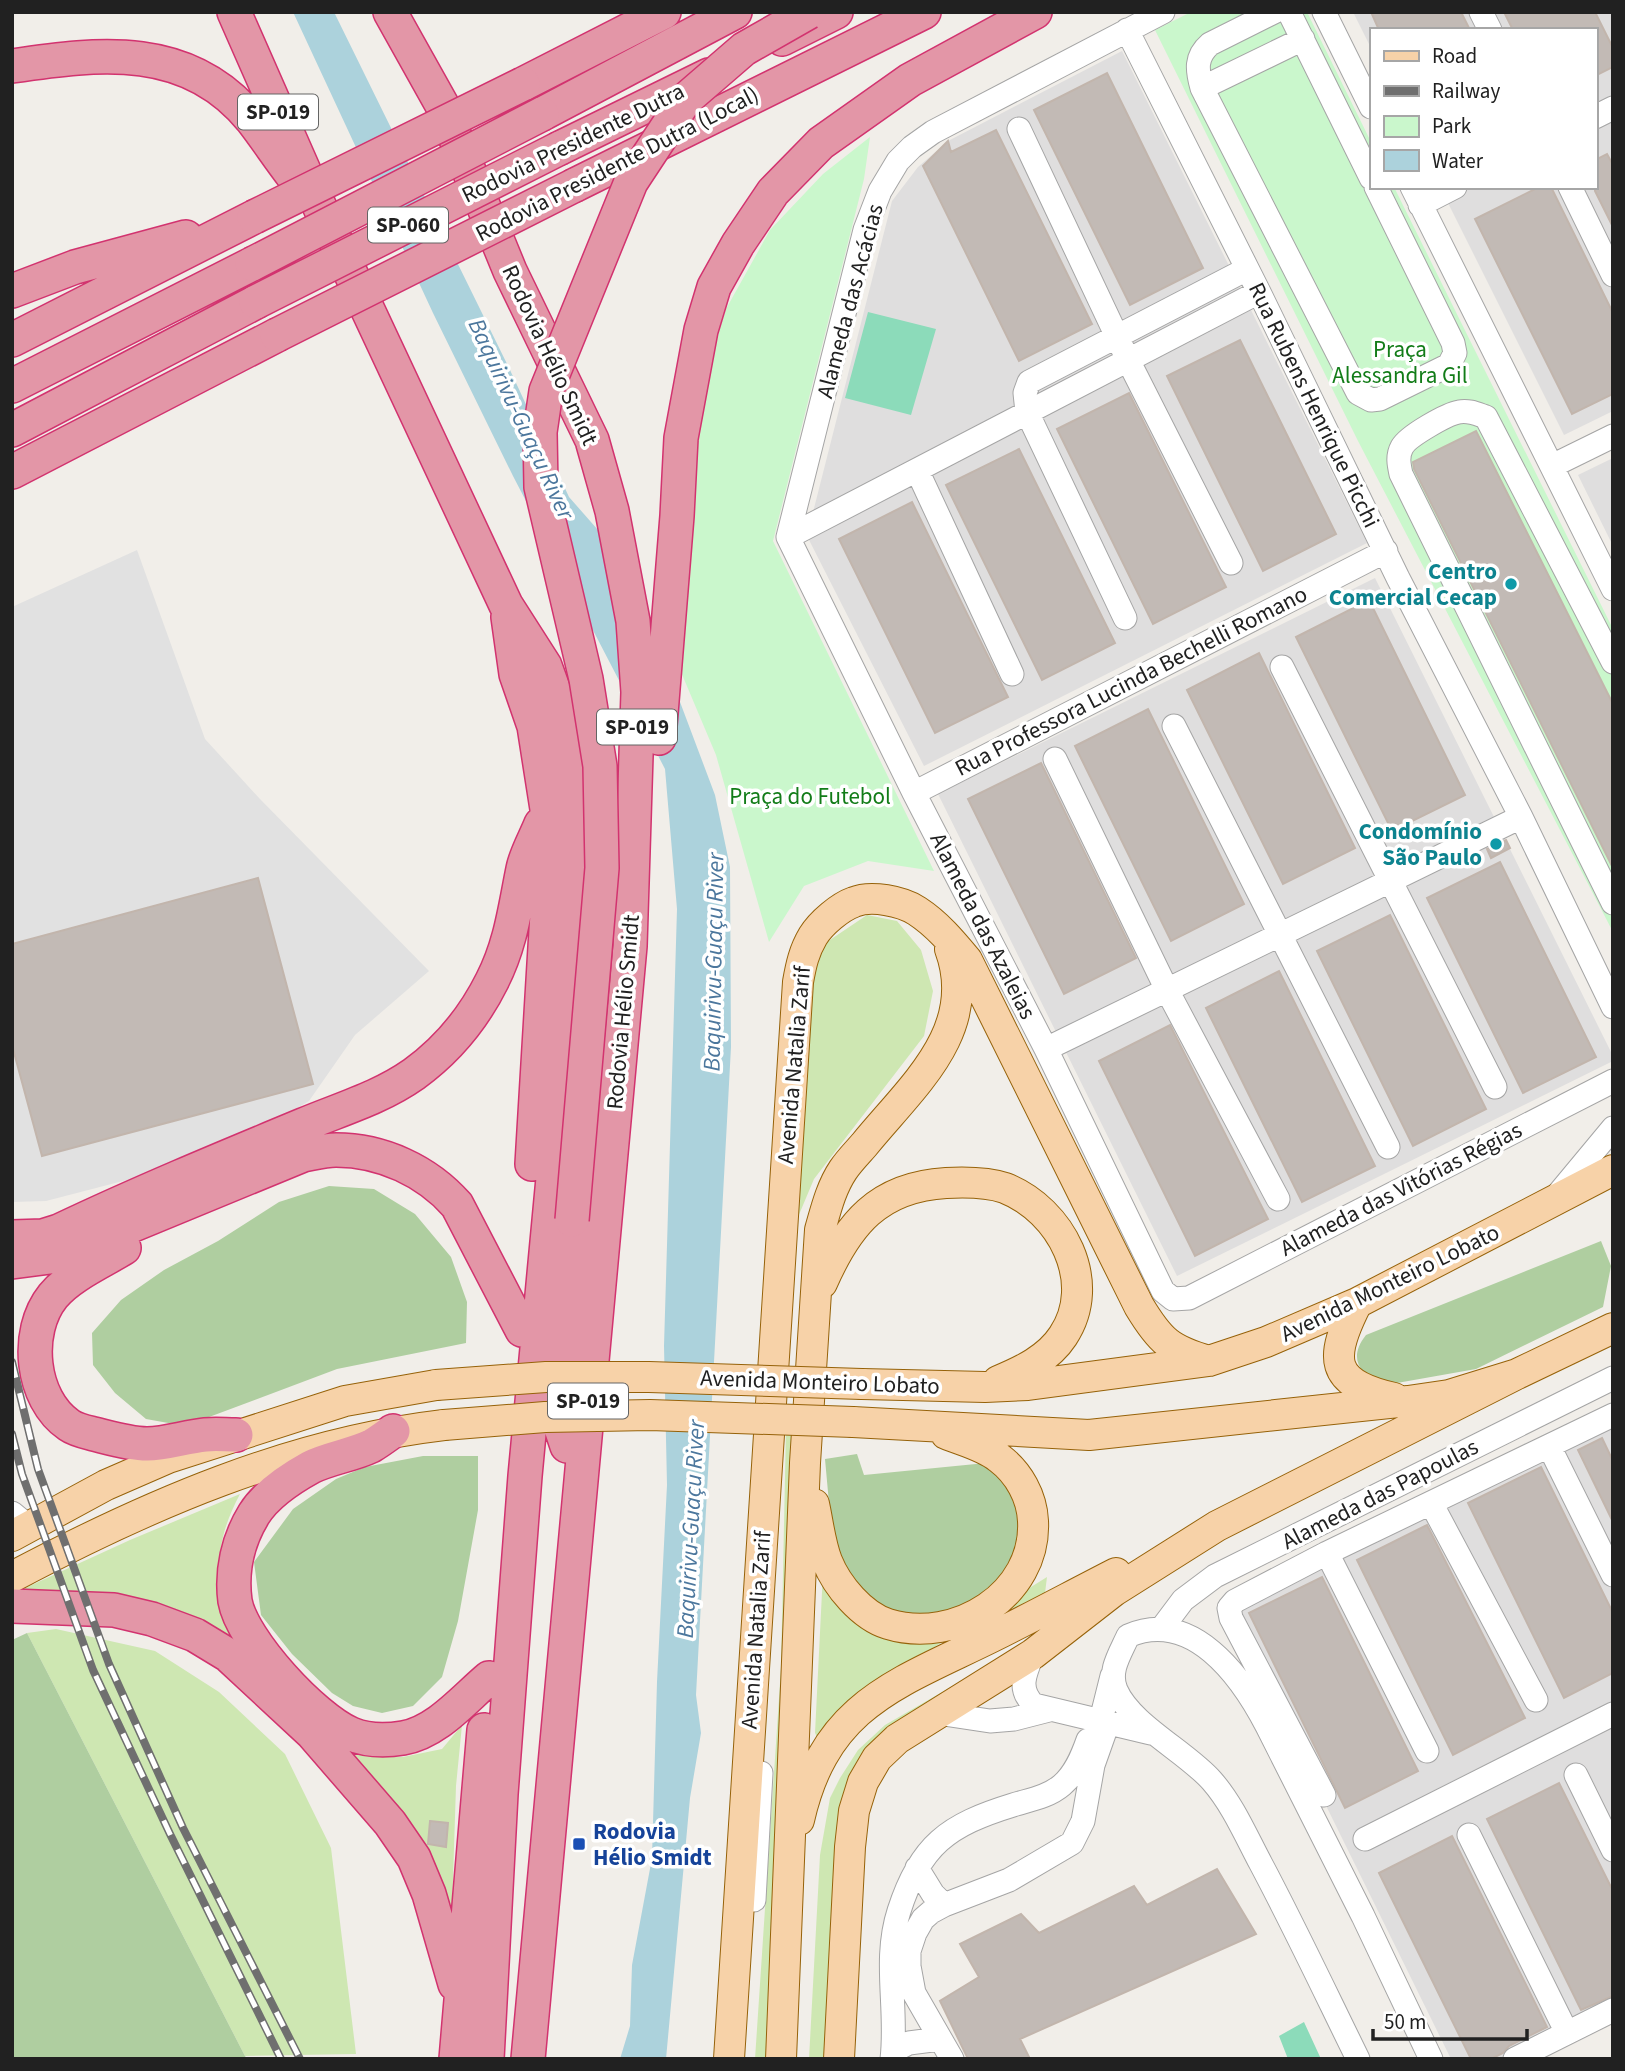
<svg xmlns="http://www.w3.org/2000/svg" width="1625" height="2071" font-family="'Source Sans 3',sans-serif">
<rect width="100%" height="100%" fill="#f1eee9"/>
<path fill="#dfdede" d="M1353,12h260v399l-49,24 -124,-248h155v-157h-224v18z
M1122,51l245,492 -443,223 -117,-230 85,-335 26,-34 30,-26z
M1613,458v88l-35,-71z
M1375,578l238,478v5l-436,215 -239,-482z
M1613,1418v589l-105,52h-57l-223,-452z"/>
<path fill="#cee7b2" d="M867,915l30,6 24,29 12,41 -9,45 -110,143 -16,38 5,-101 1,-91 17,-79z
M786,1429h12l-31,630h-12l26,-391z
M240,1494c-20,38 -23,62 -20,104l164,158 19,1 39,-8 20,-24 -6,61 -4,124 -28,-57 -211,-211 -201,-48 118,-54z
M823,1572l200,20 24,-15 -2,16 -106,51 -28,18 -93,77 -3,-6z
M1060,1624l-189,134 -38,301h-24l11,-204 10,-57 10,-20 18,-28 27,-25z
M56,1629l99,22 64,41 66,62 46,94 25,206 -111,2 -218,-423z"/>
<path fill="#afcea0" d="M329,1186l45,3 41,25 36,43 16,45 -1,41 -129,26 -152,57 -39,-7 -31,-26 -22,-28 -1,-32 29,-33 43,-30 54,-29 61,-39z
M1601,1241l10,25 -8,41 -127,62 -96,17c-21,-14 -32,-28 -14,-51z
M857,1454l7,21 122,-12 20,17 13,22 1,46 -18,34 -30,22 -32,9 -28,3 -38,-11 -34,-40 -9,-40 -6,-66z
M423,1456h55v54l-20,111 -16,56 -29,29 -31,7 -29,-7 -21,-13 -40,-39 -31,-39 -7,-53 39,-53 43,-30 29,-12z
M27,1633l218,423 2,3h-235v-419z"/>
<path fill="#caf7cc" d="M1191,12h116l64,130v45h23l219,442v303l-255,-491 -203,-411z
M870,137l-6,42 -91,362 161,330 -66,-10 -64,25 -35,56 -53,-187 -35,-83 16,-271 29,-92 44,-79 53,-56z"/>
<path fill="#8cdbba" d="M868,312l68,17 -25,86 -66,-17z
M1304,2022l17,37h-33l-9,-23z"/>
<path fill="#e1e1e1" d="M137,550l68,189 55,60 169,172 -74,64 -46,66 -73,43 -90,31 -100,26 -34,1v-595z"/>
<path fill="#acd2dc" d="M293,12h41l176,358 59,127 29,33 79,164 38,101 15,72 1,180 -35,648 5,38 -11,65 -24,261h-46l10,-33 2,-61 20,-107 5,-176 10,-197 -3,-139 13,-437 -12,-140 -152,-293 -80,-163z"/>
<path fill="#c2bab5" stroke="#c2b5ac" stroke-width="2" d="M1371,12h90l9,18h-91z
M1504,12h91l18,36v19l-18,9v-46h-82z
M1107,73l96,195 -73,37 -96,-195z
M996,130l96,194 -73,37 -96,-195 25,-25 3,11z
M1607,154l6,11v62l-18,-36v-31z
M1539,187h12l62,126v81l-41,20 -97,-195z
M1240,340l96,194 -73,37 -96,-195z
M1129,393l97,194 -73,37 -96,-195z
M1476,431l137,273v164l-199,-399 -1,-7z
M1019,449l96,194 -73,37 -96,-195z
M912,502l96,195 -73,36 -96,-194z
M1369,600l96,195 -73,36 -96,-194z
M1259,653l96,195 -72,36 -96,-194z
M1148,709l96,195 -73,37 -96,-195z
M1041,763l95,195 -72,36 -96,-195z
M1506,840l4,8 -19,10 -4,-9z
M1500,862l96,195 -73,36 -96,-195z
M258,878l55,206 -271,72 -30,-111v-101z
M1390,915l96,194 -73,37 -96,-195z
M1279,971l96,195 -73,36 -96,-194z
M1170,1025l98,194 -73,37 -96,-195z
M1602,1438l11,23v61l-35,-72z
M1541,1467l72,146v60l-49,25 -96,-195z
M1427,1525l98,193 -72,37 -96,-195z
M1322,1577l96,194 -73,37 -96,-195z
M1559,1783l54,108v105l-32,14 -94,-191z
M430,1821l18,2 -2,24 -18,-3z
M1452,1836l95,191 -38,19 -6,7 -12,6h-20l-92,-186z
M1217,1869l39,65 -236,105 10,20h-62l-28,-58 39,-24 -19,-33 61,-30 18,19 95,-47 13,19z"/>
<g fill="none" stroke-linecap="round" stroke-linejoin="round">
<defs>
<path id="minor" d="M1274,12l-64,32c-15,13 -13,26 -8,44l156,305 13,7 9,-1 69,-34 6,-12 -2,-10 -77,-156
M1289,12l82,166
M1324,12l47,95
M1481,12l9,18
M1127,30l132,262 139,286 123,239 92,190
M1202,88l101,-49
M1595,117l18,-9
M1019,129l109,231 103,203
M1412,187l201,402
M1570,187l43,88
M1420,205l35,-18
M1552,466l61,-30
M917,470l95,204
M788,537l126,256 132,256 117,242 10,8 16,-1 424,-217
M788,537l77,-307 15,-39 18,-30 14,-14 21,-15 230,-120
M788,537l471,-245
M1125,618l-98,-206 -2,-19 4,-11 218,-113
M1613,662l-127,-245c-9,-3 -17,-7 -27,-5 -12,2 -51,24 -57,35 -5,9 -3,18 -1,27l212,429
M1282,667l213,420
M1174,726l214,421
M1055,759l112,231 111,209
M914,793l472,-242
M1046,1049l475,-232
M1559,1193l54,-65
M1549,1446l64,129
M1431,1503l105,197
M12,1513l17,14
M1327,1553l100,198
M1162,1628l21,-28 32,-24 398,-198
M1033,1654c-8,19 -16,35 1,51l117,28
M937,1713l53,8 24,-2 35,-9
M1576,1775l37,75
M1324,1795l-93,-177 -2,-10 6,-7 92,-48 286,-138
M1469,1835l98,198
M1365,1839l248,-125
M917,1868l16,26 11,11
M754,1900l7,-127
M893,2051l16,-8 31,-4
M892,2059c6,-50 -9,-99 7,-148 21,-66 49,-86 114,-106 16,-5 35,-8 49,-20 13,-11 20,-28 26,-45
M952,2059l-38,-66 -5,-27v-15l6,-18 8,-14 8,-7 13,-7 65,-25 63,-37 11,-22 10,-56 11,-31 -3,-14 11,-44
M1358,2059c-32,-65 -63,-131 -97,-195 -15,-28 -28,-59 -49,-83 -25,-29 -81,-56 -96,-91 -8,-19 4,-36 12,-54 64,-28 113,40 139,90l96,190 68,143
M1515,2059l98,-49"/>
<path id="major" d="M822,1283c26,-59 56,-96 124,-100 19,-1 41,-1 59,5 56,22 94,94 58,148 -15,23 -41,35 -65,45
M1357,1303c-28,55 -29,80 37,95
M862,1384l123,3 43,-2 181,-24 57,-19 91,-39 256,-133
M853,1422l236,13 319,-34 41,-6 68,-21 96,-46
M814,1504c4,18 6,39 13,57 10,25 35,55 61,63 68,21 149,-30 145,-103 -1,-24 -14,-48 -34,-63 -15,-12 -36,-17 -53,-24
M12,1536l94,-51 62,-27 177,-57 91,-16
M12,1577c136,-72 278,-134 432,-152
M799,1820c26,-116 98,-136 193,-183 42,-21 83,-43 124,-64
M729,2059l69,-1077c3,-17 6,-31 15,-46 8,-13 27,-29 41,-34 17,-7 48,-1 63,9 20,13 35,31 50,49l172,346c21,35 31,44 70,55
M781,2059l24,-596 15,-233c6,-21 11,-42 23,-60 6,-9 14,-17 21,-25 47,-58 116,-114 86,-196
M839,2059l11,-212 4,-36 9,-29 14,-24 20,-19 136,-85 81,-63 103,-65 300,-152"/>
<path id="highway" d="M234,12l88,200 184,393 39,61 9,25 12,55 7,85 -2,156 -46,489 -24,318 -14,265
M390,12l52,93 68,166 82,169 20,71 21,110 5,71 -8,254 -102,1113
M782,39l54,-27
M12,66c88,-13 177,-24 240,54 14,18 27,38 41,56
M523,84l141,-72
M542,114l193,-102
M560,148l149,-73
M575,185l349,-173
M12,291l63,-24 111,-30
M12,340l242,-123
M12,386l240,-122
M12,430l244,-128
M12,472l265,-137
M508,617l8,57 18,52 13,83v105l-15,250
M659,738l18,-222 4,-78 20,-108 13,-43 24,-43 35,-52 48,-49 89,-63 125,-68
M12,1237l31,-1 16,-5c80,-38 162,-72 244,-106 38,-16 77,-27 111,-51 33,-24 60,-57 78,-93 19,-37 23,-73 31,-112 3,-15 12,-30 18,-45
M124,1248c-21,13 -55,28 -71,48 -29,36 -22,103 16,129 7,5 17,7 25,9 16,4 36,10 53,10 19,0 38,-7 58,-9 10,-1 21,0 31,0
M12,1262l46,-6 245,-101c11,-2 22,-5 33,-5 46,0 91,21 121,55l65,125
M393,1431c-7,5 -15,11 -22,15 -19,9 -42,12 -60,21 -20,11 -45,28 -57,47 -16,26 -23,57 -19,87 7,40 79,117 116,133 17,7 34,7 52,4 34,-6 60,-38 86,-60
M567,1446l-7,-21 12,-110 -3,-53 3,-42
M12,1606l102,4 38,9 43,16 33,20 84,78 78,90 24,35 15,36 26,90
M456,2059l28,-329"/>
</defs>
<use href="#minor" stroke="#a5a5a5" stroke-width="25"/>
<use href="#major" stroke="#966209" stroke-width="32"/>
<use href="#highway" stroke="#d2336f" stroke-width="36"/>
<use href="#minor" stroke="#fff" stroke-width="23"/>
<use href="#major" stroke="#f7d2a8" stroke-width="30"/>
<use href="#highway" stroke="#e396a7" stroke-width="33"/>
<defs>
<path id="rail" d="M12,1362l26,107 71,195 74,164 117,231
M12,1434l10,40 71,196 77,164 111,225"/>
</defs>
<use href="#rail" stroke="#6f6f6f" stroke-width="8"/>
<use href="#rail" stroke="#fff" stroke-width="5" stroke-dasharray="16" stroke-linecap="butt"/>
<defs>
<path id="major-bridge" d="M436,1385l110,-8h103l213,7
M444,1425l101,-8 105,-2 203,7"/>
<path id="highway-bridge" d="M254,217l269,-133
M252,264l290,-150
M256,302l304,-154
M277,335l298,-150
M572,1220l30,-352 -2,-102 -14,-87 -45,-192 -1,-55 6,-41 85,-209 54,-82 59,-51 65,-37"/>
</defs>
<use href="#major-bridge" stroke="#966209" stroke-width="32" stroke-linecap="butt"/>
<use href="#highway-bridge" stroke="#d2336f" stroke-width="36" stroke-linecap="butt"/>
<use href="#major-bridge" stroke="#f7d2a8" stroke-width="30"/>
<use href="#highway-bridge" stroke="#e396a7" stroke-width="33"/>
</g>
<g fill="#0f9aa8" stroke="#fff" stroke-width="2.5">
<circle cx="1511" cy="584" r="7"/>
<circle cx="1496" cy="844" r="7"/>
</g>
<rect fill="#1a4fb4" stroke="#fff" stroke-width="2.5" x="572" y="1837" width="14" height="14" rx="3.5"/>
<g text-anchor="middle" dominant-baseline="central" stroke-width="7" stroke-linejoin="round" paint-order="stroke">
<g fill="#fff" stroke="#646464" stroke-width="2">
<rect x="238" y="94.5" width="80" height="35" rx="5"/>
<rect x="368" y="207.5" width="80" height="35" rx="5"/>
<rect x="597" y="709.5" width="80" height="35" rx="5"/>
<rect x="548" y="1383.5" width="80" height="35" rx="5"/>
</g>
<g font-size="21" font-weight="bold" fill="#212121">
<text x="278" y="112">SP-019</text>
<text x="408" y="225">SP-060</text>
<text x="637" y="727">SP-019</text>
<text x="588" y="1401">SP-019</text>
</g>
<g font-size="23" fill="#212121" stroke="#fff">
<text transform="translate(573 143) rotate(-26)">Rodovia Presidente Dutra</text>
<text transform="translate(617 164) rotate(-27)">Rodovia Presidente Dutra (Local)</text>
<text transform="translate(850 301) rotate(-75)">Alameda das Acácias</text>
<text transform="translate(550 355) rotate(65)">Rodovia Hélio Smidt</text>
<text transform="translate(1314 405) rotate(64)">Rua Rubens Henrique Picchi</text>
<text transform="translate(1131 681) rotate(-27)">Rua Professora Lucinda Bechelli Romano</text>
<text transform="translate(983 926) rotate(63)">Alameda das Azaleias</text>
<text transform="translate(623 1012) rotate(-85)">Rodovia Hélio Smidt</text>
<text transform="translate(794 1065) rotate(-85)">Avenida Natalia Zarif</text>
<text transform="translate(1401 1189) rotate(-27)">Alameda das Vitórias Régias</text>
<text transform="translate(1390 1283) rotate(-26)">Avenida Monteiro Lobato</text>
<text transform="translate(820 1382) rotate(2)">Avenida Monteiro Lobato</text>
<text transform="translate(1380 1494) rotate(-27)">Alameda das Papoulas</text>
<text transform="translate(756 1630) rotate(-86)">Avenida Natalia Zarif</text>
</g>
<g font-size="23" fill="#127c18" stroke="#fff">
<text x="1400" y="349">Praça<tspan x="1400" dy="26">Alessandra Gil</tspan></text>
<text x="810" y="796">Praça do Futebol</text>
</g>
<g font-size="23" font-weight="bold" fill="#0d838f" stroke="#fff" text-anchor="end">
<text x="1497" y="571">Centro<tspan x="1497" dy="26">Comercial Cecap</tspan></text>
<text x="1482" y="831">Condomínio<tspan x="1482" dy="26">São Paulo</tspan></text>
</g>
<g font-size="23" font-weight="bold" fill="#164399" stroke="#fff" text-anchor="start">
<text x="593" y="1831">Rodovia<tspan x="593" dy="26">Hélio Smidt</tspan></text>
</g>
<g font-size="24" font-style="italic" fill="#4c779d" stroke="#fff">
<text transform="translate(521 419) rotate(65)">Baquirivu-Guaçu River</text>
<text transform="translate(714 962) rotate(-89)">Baquirivu-Guaçu River</text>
<text transform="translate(691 1529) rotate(-87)">Baquirivu-Guaçu River</text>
</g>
</g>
<rect width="1625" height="2071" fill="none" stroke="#212121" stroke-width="28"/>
<rect x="1370" y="28" width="228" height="161" fill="#ffffff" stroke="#a6a6a6" stroke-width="2"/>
<rect x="1384" y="51" width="35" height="10" fill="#f7d2a8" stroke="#a6a6a6" stroke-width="2"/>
<text x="1432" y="63" font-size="21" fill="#212121">Road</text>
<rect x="1384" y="86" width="35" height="10" fill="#6f6f6f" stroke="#a6a6a6" stroke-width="2"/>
<text x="1432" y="98" font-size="21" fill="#212121">Railway</text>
<rect x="1384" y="116" width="35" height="21" fill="#caf7cc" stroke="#a6a6a6" stroke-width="2"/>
<text x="1432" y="133" font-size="21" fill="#212121">Park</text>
<rect x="1384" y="150" width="35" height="21" fill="#acd2dc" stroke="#a6a6a6" stroke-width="2"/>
<text x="1432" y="168" font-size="21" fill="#212121">Water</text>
<path d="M1373 2029v10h154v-10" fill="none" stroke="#212121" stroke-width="3.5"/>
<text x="1384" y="2029" font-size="21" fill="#212121" stroke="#ffffff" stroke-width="5" paint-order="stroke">50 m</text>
</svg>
